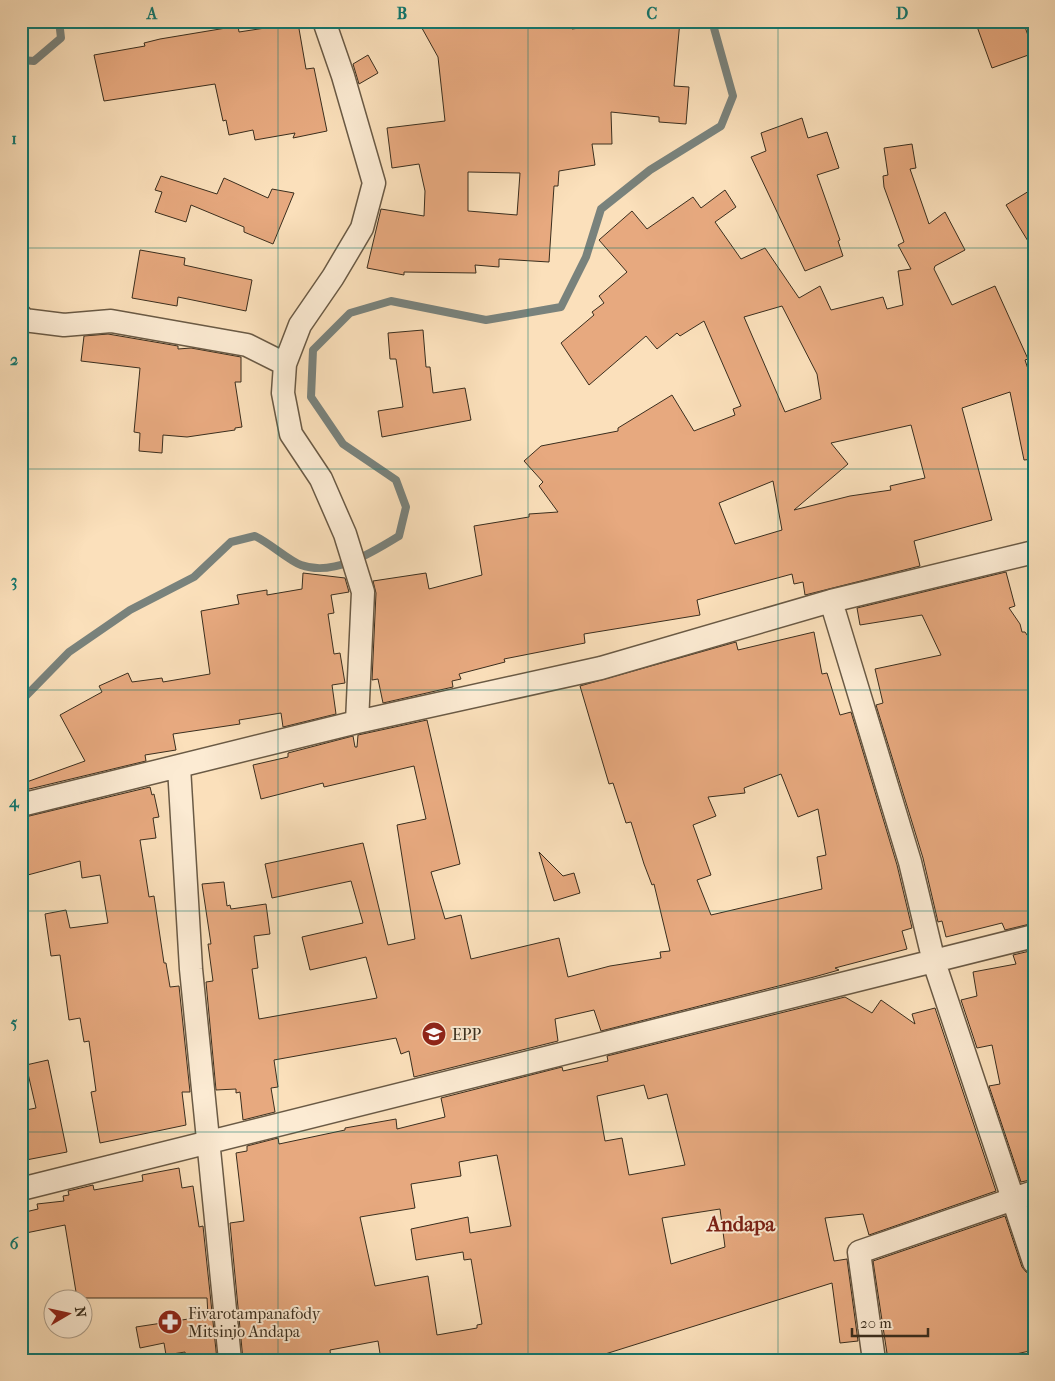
<svg xmlns="http://www.w3.org/2000/svg" width="1055" height="1381" font-family="'IM FELL French Canon',serif">
<rect width="100%" height="100%" fill="#fbe0bb"/>
<filter id="stains"><feTurbulence type="fractalNoise" baseFrequency=".004" numOctaves="4"/><feColorMatrix values="0 0 0 0 .2 0 0 0 0 .09 0 0 0 0 .02 0 0 0 .5 -.17"/></filter>
<radialGradient id="worn" r=".72"><stop offset=".6" stop-color="#630" stop-opacity="0"/><stop offset="1" stop-color="#630" stop-opacity=".3"/></radialGradient>
<g fill="none" stroke-linecap="round" stroke-linejoin="round">
<path stroke="#79827c" stroke-width="8" d="M21,60l13,1 27,-23 -2,-17
M21,701l48,-49 61,-42 64,-33 37,-35 24,-6c15,7 33,24 46,29 33,12 72,-13 98,-29l7,-29 -10,-27 -53,-36 -32,-47 2,-47 37,-37 41,-12 95,19 75,-13 25,-50 15,-48 49,-39 71,-44 12,-30 -21,-75"/>
</g>
<path fill="#e7a97f" stroke="#3a2e1e" fill-rule="evenodd" d="M418,21h91l1,6h62v2l61,-8h47l-6,65 15,1 -3,37 -27,-2v-5l-48,-5 1,32h-20l3,21 -36,6 -1,15h-4l-5,76 -50,-3v8l-24,-2 1,8 -72,-1v3l-37,-7 14,-59 43,7 1,-25 -6,-27 -27,4 -5,-40 58,-7 -7,-64zM468,172l52,1 -3,42 -49,-4z
M975,21h48l11,32 -42,15z
M298,23l8,46 8,-1 13,63 -34,7 2,-5 -40,7 -2,-10 -24,5 -3,-15 -3,1 -8,-37 -111,17 -10,-46 51,-9 -1,-3 16,-4 78,-13 1,6z
M368,55l10,18 -19,11 -6,-20z
M802,118l6,20 19,-6 12,36 -22,7 23,65 -2,1 5,15 -38,15 -54,-114 15,-6 -5,-18z
M912,144l4,24 -6,1 19,55 16,-12 20,38 -30,16 -1,3 18,36 43,-19 33,73 -3,1 9,27v72l-10,1 -14,-68 -48,16 30,112 -78,21 6,25 -115,29 -2,-13 -9,2 -2,-10 -95,26 3,15 -116,19 1,9 -81,16 1,3 -46,12 2,5 -9,2 1,6 -70,16 -5,-24 -6,1 4,-87 -3,-12 53,-8 3,16 53,-14 -8,-49 55,-9v-3l29,-2 -19,-26 4,-4 -19,-21 17,-15 77,-15v-3l54,-33 22,36 41,-16 -2,-6 8,-3 -37,-85 -24,15 -3,-3 -20,16 -11,-13 -57,49 -28,-42 33,-28 -2,-3 12,-9 -5,-7 28,-24 -28,-32 33,-29 15,18 46,-32 8,11 24,-18 11,17 -21,15 26,37 24,-11 34,50 21,-12 11,24 52,-13 4,12 16,-4 -5,-34 13,-2 -13,-24 6,-3 -20,-55 -1,-11 5,-1 -4,-27zM782,306l35,68 4,25 -36,13 -41,-95zM911,425l14,53 -35,8 1,4 -41,6 -56,14 54,-46 -17,-21zM773,481l9,49 -47,14 -16,-41z
M161,176l56,18 7,-16 44,20 4,-9 22,4 -21,51 -29,-12v-5l-53,-22 -5,17 -31,-10 7,-20 -7,-2z
M1034,188v63l-28,-46z
M140,250l45,8 -1,7 68,15 -6,31 -68,-14 -1,9 -45,-8z
M423,330l3,37h4l3,26 32,-5 6,32 -89,17 -4,-26 25,-4 -7,-48h-6l-2,-26z
M108,334l70,12v3l13,-1 50,9v25h-6l7,45 -7,1v2l-48,7 -24,-2 -1,18 -23,-2 1,-18 -6,-1 6,-64 -59,-7 3,-25z
M1006,572l9,34 -6,2 11,16 2,8h3l9,13v278l-29,7 -3,-7 -56,14 -4,-16 -4,1 -15,-64 -47,-153 7,-2 -8,-34 66,-14 -19,-40 -62,10 -3,-17z
M303,573l42,5 4,14 -18,3 3,18 -6,1 6,40 6,-1 5,30 -13,2 4,29 -53,13 -2,-14 -42,7 1,4 -67,10 3,16 -31,5 1,6 -125,30v-7l64,-23 -25,-46 42,-23 -3,-6 29,-13 4,9 30,-4 1,4 47,-8 -9,-63 38,-7 -2,-9 30,-5v5l35,-6z
M814,632l8,42 5,-1 13,42 11,-3 46,153 15,63 -10,3 5,18 -72,19 4,2 -25,7 -213,54 -7,-21 -39,9 3,22 -144,36 -5,-26 -8,3 -5,-16 -122,22 4,27 -7,1 4,24 -32,8 -3,-28 -4,1v-4l-20,1 -10,-108 7,-1 -5,-37h3l-9,-60 22,-2 3,24 3,-1 1,4 35,-5 4,30 -16,2 4,32 -6,1 7,50 118,-21 -11,-41 -56,13 -8,-33 61,-14 -12,-42 -79,17 -7,-34 98,-21 25,102 27,-6 -18,-114 29,-6 -12,-53 -90,21 -1,-4 -62,16 -8,-34 35,-8v-4l65,-17 2,11h2l1,-12 69,-15 33,144 -29,8 14,47 16,-4 10,44 88,-21 9,39 42,-11 51,-8 -1,-6 10,-1 -16,-67 -2,1 -8,-21 -13,-42 -5,1 -13,-40 -4,1 -29,-98 156,-44 2,8zM781,774l17,43 20,-8 8,46 -9,2 5,32 -111,26 -14,-35 14,-5 -18,-50 23,-9 -8,-19 37,-4 -1,-5z
M150,787l2,8 2,-1 5,23 -6,1 3,20 -16,2 9,57 5,-1 10,67h2l4,24 9,-1 11,106h-8l4,33 -86,18 -9,-51 5,-1 -7,-50 -5,1 -4,-24 -11,2 -9,-65 -9,1 -6,-42 21,-4 4,18 38,-5 -8,-48 -18,3 -2,-17 -56,15 -3,-11v-47z
M539,852l24,24 11,-3 6,20 -26,8z
M1034,950v229l-13,3 -32,-96 11,-2 -8,-39 -15,3 -16,-48 16,-4 -4,-24 43,-8 -3,-9z
M845,997l27,16 9,-13 34,24 -3,-10 23,-6 61,183 -127,44 -6,-21 -38,4 9,43 13,-2 11,82 -18,2 -8,-60 -246,77h-205l-3,-19 -48,9 1,10h-88l-13,-137 14,-2 -8,-68 11,-2v-5l31,-8 1,6 66,-14v-2l51,-9 1,10 48,-12 -4,-19 121,-31 1,4 45,-10 -1,-5zM644,1085l4,14 19,-5 18,71 -56,10 -7,-37 -17,3 -8,-45zM497,1155l14,71 -41,7 -2,-16 -57,12 5,31 47,-8 1,8 7,-1 11,65 -5,1v3l-40,7 -9,-59 -53,10 -15,-69 55,-9 -4,-24 50,-8 -2,-14zM720,1209l5,38 -54,17 -9,-46z
M48,1060l19,92 -46,9v-50l15,-3 -10,-43z
M179,1168l3,20 11,-2 6,41 4,-1 14,134h-31l-1,-8 -19,3 -2,-12 -24,5 -4,-21 72,-11 -1,-18h-130l-12,-73 -44,9v-21l17,-4 -1,-5 27,-3 -1,-5 6,-1 -1,-4 25,-6 1,5 49,-9 -1,-6z
M1005,1216l17,51 4,5 8,3v31l-6,1 6,25v18l-45,10h-101l-15,-99z"/>
<g fill="none" stroke-linecap="round" stroke-linejoin="round">
<defs>
<path id="minor" d="M324,21l19,55 31,107 -12,45 -29,49 -33,48 -15,39 -2,29 8,41 30,45 24,55 18,58 -6,130
M21,316l3,4 40,5 47,-4 136,24 38,19
M831,601l79,261 24,100 100,300
M179,767l12,202 39,391
M21,805l336,-83 244,-54 230,-67 203,-49
M21,1189l1013,-253
M874,1360l-15,-108 175,-60"/>
</defs>
<use href="#minor" stroke="#6a5a45" stroke-width="25"/>
<use href="#minor" stroke="#fcebd3" stroke-width="22"/>
</g>
<path fill="none" stroke="#0f766e" stroke-width="1" stroke-opacity="0.55" d="M278,21v1339M528,21v1339M778,21v1339M21,248h1013M21,469h1013M21,690h1013M21,911h1013M21,1132h1013"/>
<defs>
<symbol id="school-disc" viewBox="-11 -11 22 22"><circle r="9.5" fill="#8f2418" stroke="#fcebd3"/><path d="M0-5L7-2L0 1L-7-2ZM-4 1L0 2.5L4 1V4Q0 6-4 4Z" fill="#fff"/></symbol>
<symbol id="pharmacy-disc" viewBox="-11 -11 22 22"><circle r="9.5" fill="#8f2418" stroke="#fcebd3"/><path d="M-2-6h4v4h4v4h-4v4h-4v-4h-4v-4h4Z" fill="#fff"/></symbol>
</defs>
<g fill-rule="evenodd">
<use href="#school-disc" x="420" y="1020" width="28" height="28"/>
<use href="#pharmacy-disc" x="156" y="1308" width="28" height="28"/>
</g>
<g text-anchor="middle" dominant-baseline="central" stroke-width="4" stroke-linejoin="round" paint-order="stroke">
<g font-size="16" fill="#3a2e1e" stroke="#fcebd3" text-anchor="start">
<text x="452" y="1034">EPP</text>
<text x="188" y="1313">Fivarotampanafody<tspan x="188" dy="18">Mitsinjo Andapa</tspan></text>
</g>
<g font-size="21" font-weight="bold" fill="#7a1f14" stroke="#fcebd3">
<text x="741" y="1224">Andapa</text>
</g>
</g>
<rect width="1055" height="1381" fill="none" stroke="#fbe0bb" stroke-width="55"/>
<g transform="translate(68 1314) rotate(81)"><circle r="24" fill="#fcebd3" stroke="#ae9f8b"/>
<path d="M0-4L9 19L0 12L-9 19Z" fill="#8f2418"/>
<text y="-8" font-size="14" font-weight="bold" text-anchor="middle" fill="#3a2e1e">N</text>
</g>
<path d="M852 1328v8h76v-8" fill="none" stroke="#3a2e1e" stroke-width="2.5"/>
<text x="860" y="1328" font-size="15" fill="#3a2e1e" stroke="#fcebd3" stroke-width="4" paint-order="stroke">20 m</text>
<rect x="28" y="28" width="1000" height="1326" fill="none" stroke="#0f766e" stroke-width="2"/>
<g font-size="16" text-anchor="middle" font-weight="bold" fill="#0f766e">
<text x="152" y="19">A</text>
<text x="402" y="19">B</text>
<text x="652" y="19">C</text>
<text x="902" y="19">D</text>
<text x="14" y="144">1</text>
<text x="14" y="365">2</text>
<text x="14" y="586">3</text>
<text x="14" y="807">4</text>
<text x="14" y="1028">5</text>
<text x="14" y="1249">6</text>
</g>
<rect width="100%" height="100%" filter="url(#stains)"/>
<rect width="100%" height="100%" fill="url(#worn)"/>
</svg>
